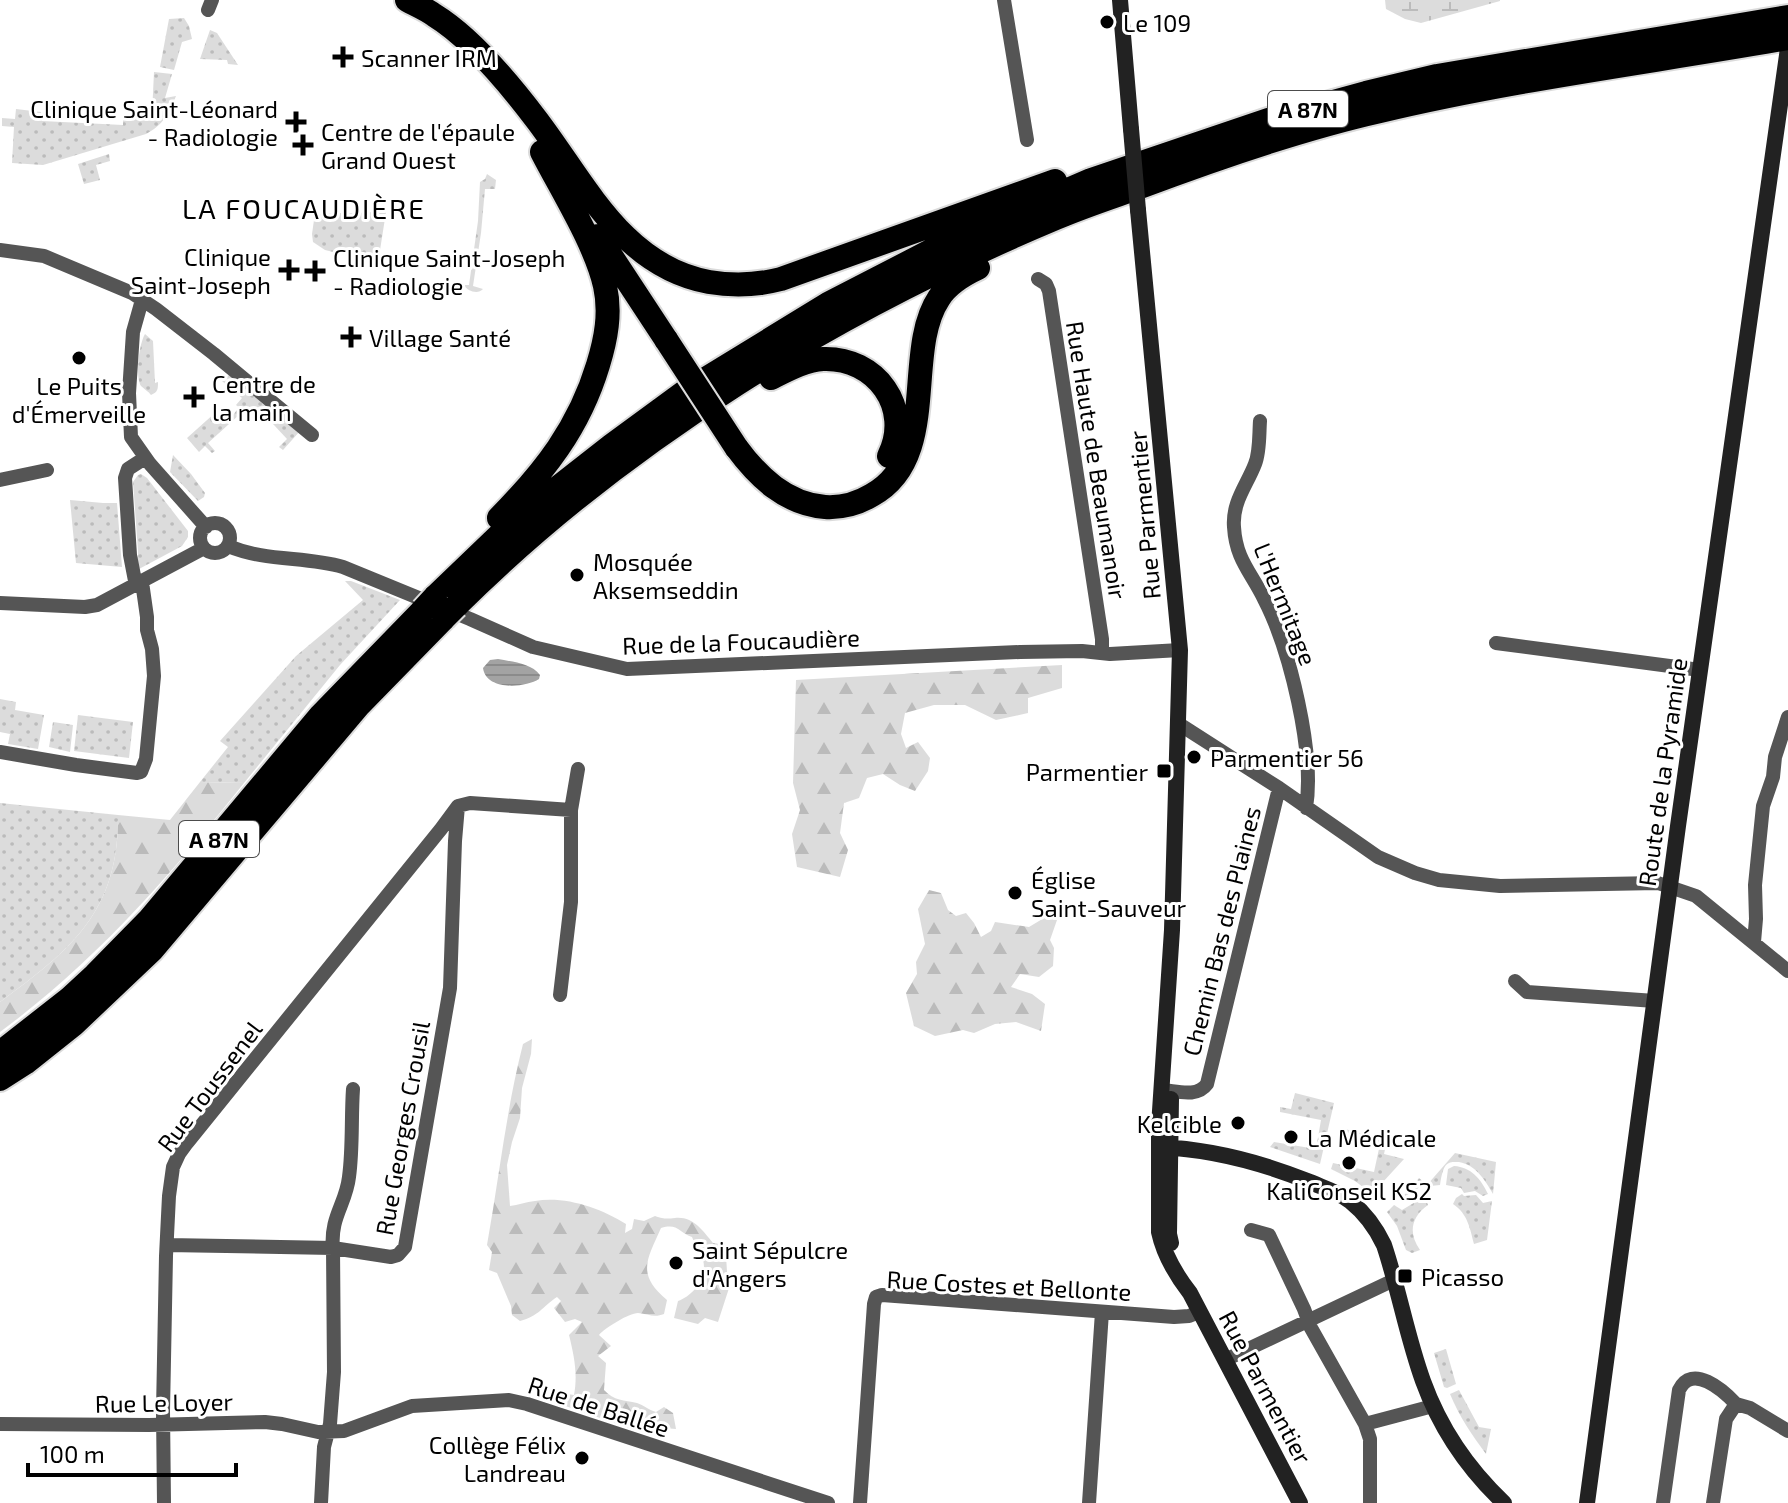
<svg xmlns="http://www.w3.org/2000/svg" width="1788" height="1503" font-family="'Exo 2',sans-serif">
<defs>
<pattern id="grass-dots" width="8" height="8" patternUnits="userSpaceOnUse" patternTransform="scale(2)"><rect width="8" height="8" fill="#dcdcdc"/><path d="M2 2h.1M6 6h.1" fill="none" stroke="#bbb" stroke-width="1.8" stroke-linecap="round"/></pattern>
<pattern id="forest-firs" width="22" height="20" patternUnits="userSpaceOnUse" patternTransform="scale(2)"><rect width="22" height="20" fill="#dcdcdc"/><path d="M5 1l3.5 6h-7zM16 11l3.5 6h-7z" fill="#bbb"/></pattern>
<pattern id="wetland-marsh" width="20" height="14" patternUnits="userSpaceOnUse" patternTransform="scale(2)"><rect width="20" height="14" fill="#dcdcdc"/><path d="M1 5h8M5 5V1M11 12h8M15 12V8" fill="none" stroke="#bbb"/></pattern>
<pattern id="water-rules" width="6" height="5" patternUnits="userSpaceOnUse" patternTransform="scale(2)"><rect width="6" height="5" fill="#a3a3a3"/><path d="M0 2.5h6" fill="none" stroke="#8b8b8b"/></pattern>
</defs>
<rect width="100%" height="100%" fill="#fff"/>
<path fill="url(#grass-dots)" d="M184,18l5,8 3,13 -10,3 -8,28 -14,-3 9,-48z
M210,30l7,3 21,32 -10,-1 -1,-4 -27,-1z
M154,72l18,2 -7,24 11,-2c-7,18 -13,29 -30,38l-103,31 -31,-2 2,-36 -12,-1v-8l13,1 1,-10 25,3 1,9 81,4v-9l6,-3 23,1z
M109,154l1,7 -14,4 4,15 -16,4 -6,-20z
M487,174l9,6 -1,9h-10l-4,44 -8,53 10,3c-5,6 -16,2 -19,-4h5l9,-64 2,-39 5,-3z
M386,212l-8,51 -53,-13 -12,-8 -1,-8 2,-14 6,-6z
M145,334l8,7 2,42 3,-1c0,7 0,10 -7,13 -3,-4 -7,-6 -10,-9 -6,-10 -2,-42 4,-52z
M229,375l71,56 -17,19 -4,-3 8,-8 -27,-29 -8,8 -16,-13 6,-7 -20,-17z
M237,410l12,11 -3,2 -7,-8 -31,28 7,8 -3,2 -7,-7 -6,6 -12,-14 29,-26 12,9z
M173,455l18,19 14,19 -1,4 -6,4 -28,-29z
M141,474l6,4 41,53v6l-6,9 -43,23 -5,-8 4,-5v-5l-5,-69 5,-7z
M70,500l33,3h14l5,64 -46,-4z
M345,581h6l49,19 -60,65 -96,118 -44,-1 28,-35 -8,-6 76,-85 67,-56z
M0,699l16,3 -1,8 29,5 -6,34 -30,-5 2,-10 -10,-2z
M78,715l55,7 -4,36 -55,-7z
M53,722l20,3 -3,27 -21,-5z
M0,803l118,12c1,96 -46,134 -118,187z
M1295,1093l39,10 -14,61 -50,-17 4,-5 42,7 5,-29 -41,-8v-5l11,2z
M1341,1128l46,12 -3,14 20,5 -32,35 -17,-13 -24,-12 2,-6 41,9 6,-28 -41,-10z
M1455,1153l41,9 -3,32c-8,-14 -17,-29 -34,-32 -5,0 -9,-1 -13,3 -4,5 -5,14 -6,20l-20,2 -19,12 18,-21 8,7z
M1454,1166c17,1 27,13 34,28l-5,2 -8,-5 -11,2 -3,-5 -15,-3 2,-16z
M1462,1194l2,2 12,-1 7,8 9,-2 -5,39 -13,4c-4,-15 -6,-30 -21,-40l3,-6z
M1426,1200l2,5c-17,12 -20,28 -8,45l-8,3 -6,-3 -9,-24 -10,-14 7,-7 8,5 15,-9z
M1446,1349l10,35 -9,4 -3,-1 -10,-34z
M1459,1390l20,37 12,2 -5,25c-14,-19 -27,-38 -36,-60z"/>
<path fill="url(#forest-firs)" d="M1062,665v23l-34,10v15l-32,7 -31,-15h-31l-29,8 -4,21 5,14 12,-6 12,16 -2,13 -13,20 -15,-6 -17,-11 -16,4 -8,20 -15,5 -4,30 8,17 -8,27 -43,-10 -5,-33 8,-24 -7,-27 3,-103z
M200,782l44,1c-74,93 -148,178 -244,249v-30c72,-53 119,-91 118,-187l52,5z
M929,890l12,3 7,17 8,6 10,-3 8,10 7,14 10,-6 4,-9 34,5 15,-9 13,2 -7,20 4,8 -1,18 -14,11 -19,-3 -9,13 21,7 13,10 -4,27 -25,-9 -21,2 -21,9 -11,-3 -28,6 -21,-10 -8,-33 11,-19 -1,-12 9,-18 -7,-35z
M532,1039l-1,15 -9,34 -2,30 -8,24 -5,23 3,41c8,-1 16,-4 25,-5 31,-5 65,7 91,23l-1,9 7,-4 2,-10 10,2 11,-5c9,3 11,3 20,2 18,-2 28,13 38,25l15,2 2,7 -4,3 1,17 4,10 -13,40 -13,-4 -7,6 -24,-6 4,-17c15,-5 30,-24 25,-41 -2,-7 -8,-15 -11,-23 -14,-5 -14,-14 -31,-9 -14,32 -25,46 6,72l-3,14c-10,4 -16,0 -26,-1 -9,0 -33,15 -39,22l12,11 -13,10 8,7 -2,27c10,11 20,10 33,13 7,2 11,7 19,9l8,-5 9,6 3,16 -12,-1 -24,-8 -8,9 -81,-28 -5,-6v-8l9,5 19,3c4,-21 0,-40 -5,-60l13,-13 -7,-3 -10,3 -11,-14 7,-7 -4,-4c-15,10 -18,19 -37,24l-8,-6 -1,-9 -14,-33 -8,-3 3,-18 -5,-7c12,-66 19,-135 36,-201z"/>
<path fill="url(#wetland-marsh)" d="M1385,0h115v1l-79,22 -16,-4 -19,-10z"/>
<path fill="url(#water-rules)" d="M498,659c15,3 33,4 42,16l-1,4c-14,9 -53,12 -56,-11l7,-8z"/>
<g fill="none" stroke-linecap="round" stroke-linejoin="round">
<defs>
<path id="highway" d="M407,0c9,5 19,9 27,15 36,22 77,71 102,104 49,64 86,147 173,163 24,4 49,3 72,-3l274,-98
M598,236l69,105
M771,378c16,-8 34,-18 52,-19 53,-2 90,49 66,97
M736,447c22,30 50,57 89,60 17,1 32,-3 47,-12 69,-38 31,-143 67,-197 9,-14 24,-23 39,-30
M499,518c45,-46 80,-90 99,-153 8,-26 13,-52 7,-79 -9,-41 -43,-95 -63,-134
M435,597l75,-72 101,-79 75,-55 142,-87 122,-63 141,-61 177,-60 98,-27 71,-17 351,-59
M456,606c169,-168 381,-296 600,-388 28,-12 56,-21 84,-31 77,-29 160,-58 240,-76 134,-32 272,-49 408,-73
M0,1053l69,-54 26,-24 54,-55 172,-205 102,-105
M0,1079l25,-16 49,-39 78,-74 207,-245 85,-87"/>
</defs>
<use href="#highway" stroke="#dbdbdb" stroke-width="28"/>
<path stroke="#555" stroke-width="14" d="M1004,0l23,140
M208,10l4,-10
M0,250l44,6 88,37 24,16 58,45 98,81
M1038,279l8,5 3,7 53,348v14
M142,300l-9,32 -4,61 2,44 19,27 56,63
M1260,421c-1,14 0,31 -5,43 -8,21 -23,38 -21,63 2,33 17,45 30,72 26,50 51,154 42,209
M0,480l47,-10
M200 538a15 15 0 1 1 30 0a15 15 0 1 1-30 0Z
M228,546c39,16 77,10 115,21l127,52 63,28 94,22 393,-17 62,-1 28,3 70,-4
M136,586l-6,-31 -5,-77 3,-9 17,-11
M0,603l85,4 12,-2 107,-57
M1496,643l204,27
M1179,724l100,64 99,69 37,16 24,7 61,6 158,-3 38,13 92,75
M0,752l76,13 61,8 4,-1 5,-13 8,-83 -2,-27 -5,-19v-13l-5,-35
M458,806l12,-3 101,7
M1754,942l2,-23 -1,-34 8,-79 10,-29 2,-20 13,-40
M1515,981l12,11 128,9
M560,995l11,-93v-92l7,-41
M1162,1090c15,1 35,8 45,-6l72,-296
M1251,1230l18,5 35,74 7,19 54,96 5,15v64
M167,1245l166,3c-3,-31 13,-44 16,-71 4,-29 2,-59 4,-88
M1225,1360l169,-80
M0,1424l149,1 116,-3 17,2 36,8 26,-1 68,-25 97,-6 18,4 301,99
M1365,1424l68,-18
M164,1503l-1,-92 3,-155 3,-60 4,-29 6,-13 8,-11 254,-314 17,-23
M321,1503l3,-56 6,-23 4,-52 -1,-124 58,9 7,-2 7,-8 45,-259 5,-147 3,-35
M860,1503l14,-199 2,-7 6,-2 292,22 15,-1 10,-4
M1089,1503l13,-191
M1663,1503l16,-113c13,-27 44,0 57,14
M1713,1503l13,-84 10,-15 14,4 38,23"/>
<path stroke="#222" stroke-width="16" d="M1120,0l11,129
M1138,210l42,440 -8,280 -13,196v106c5,23 17,43 31,61l110,210
M1159,1147c51,2 104,16 151,35 14,6 28,10 40,19 15,12 26,27 34,44 15,45 23,92 39,136 17,47 45,88 81,122
M1171,1243l-2,-9 2,-135
M1587,1503l91,-677 110,-778"/>
<use href="#highway" stroke="#000" stroke-width="24"/>
<defs>
<path id="highway-bridge" d="M667,341l69,106
M423,610l12,-13
M444,618l12,-12"/>
</defs>
<use href="#highway-bridge" stroke="#dbdbdb" stroke-width="28" stroke-linecap="butt"/>
<path stroke="#222" stroke-width="16" d="M1131,129l7,81"/>
<use href="#highway-bridge" stroke="#000" stroke-width="24"/>
</g>
<g fill="#000" stroke="#fff" stroke-width="3">
<circle cx="1107" cy="22" r="8"/>
<path d="M339 45h8v8h8v8h-8v8h-8v-8h-8v-8h8z"/>
<path d="M292 110h8v8h8v8h-8v8h-8v-8h-8v-8h8z"/>
<path d="M299 133h8v8h8v8h-8v8h-8v-8h-8v-8h8z"/>
<path d="M285 258h8v8h8v8h-8v8h-8v-8h-8v-8h8z"/>
<path d="M311 259h8v8h8v8h-8v8h-8v-8h-8v-8h8z"/>
<path d="M347 325h8v8h8v8h-8v8h-8v-8h-8v-8h8z"/>
<circle cx="79" cy="358" r="8"/>
<path d="M190 385h8v8h8v8h-8v8h-8v-8h-8v-8h8z"/>
<circle cx="577" cy="575" r="8"/>
<circle cx="1194" cy="757" r="8"/>
<rect x="1156" y="763" width="16" height="16" rx="4"/>
<circle cx="1015" cy="893" r="8"/>
<circle cx="1238" cy="1123" r="8"/>
<circle cx="1291" cy="1137" r="8"/>
<circle cx="1349" cy="1163" r="8"/>
<circle cx="676" cy="1263" r="8"/>
<rect x="1397" y="1268" width="16" height="16" rx="4"/>
<circle cx="582" cy="1458" r="8"/>
</g>
<g text-anchor="middle" dominant-baseline="central" stroke-width="6" stroke-linejoin="round" paint-order="stroke">
<g fill="#fff" stroke="#4c4c4c" stroke-width="2">
<rect x="1268" y="91" width="80" height="36" rx="6"/>
<rect x="179" y="821" width="80" height="36" rx="6"/>
</g>
<g font-size="22" font-weight="bold" fill="#000">
<text x="1308" y="109">A 87N</text>
<text x="219" y="839">A 87N</text>
</g>
<g font-size="24" fill="#000" stroke="#fff" text-anchor="start">
<text x="1123" y="22">Le 109</text>
<text x="361" y="57">Scanner IRM</text>
<text x="278" y="108" text-anchor="end">Clinique Saint-Léonard<tspan x="278" dy="28">- Radiologie</tspan></text>
<text x="321" y="131">Centre de l'épaule<tspan x="321" dy="28">Grand Ouest</tspan></text>
<text x="271" y="256" text-anchor="end">Clinique<tspan x="271" dy="28">Saint-Joseph</tspan></text>
<text x="333" y="257">Clinique Saint-Joseph<tspan x="333" dy="28">- Radiologie</tspan></text>
<text x="369" y="337">Village Santé</text>
<text x="212" y="383">Centre de<tspan x="212" dy="28">la main</tspan></text>
<text x="79" y="385" text-anchor="middle">Le Puits<tspan x="79" dy="28">d'Émerveille</tspan></text>
<text x="593" y="561">Mosquée<tspan x="593" dy="28">Aksemseddin</tspan></text>
<text x="1210" y="757">Parmentier 56</text>
<text x="1148" y="771" text-anchor="end">Parmentier</text>
<text x="1031" y="879">Église<tspan x="1031" dy="28">Saint-Sauveur</tspan></text>
<text x="1222" y="1123" text-anchor="end">Kelcible</text>
<text x="1307" y="1137">La Médicale</text>
<text x="1349" y="1190" text-anchor="middle">KaliConseil KS2</text>
<text x="692" y="1249">Saint Sépulcre<tspan x="692" dy="28">d'Angers</tspan></text>
<text x="1421" y="1276">Picasso</text>
<text x="566" y="1444" text-anchor="end">Collège Félix<tspan x="566" dy="28">Landreau</tspan></text>
</g>
<g font-size="24" fill="#000" stroke="#fff">
<text transform="translate(1097 460) rotate(81)">Rue Haute de Beaumanoir</text>
<text transform="translate(1144 515) rotate(-95)">Rue Parmentier</text>
<text transform="translate(1286 604) rotate(68)">L'Hermitage</text>
<text transform="translate(741 641) rotate(-2)">Rue de la Foucaudière</text>
<text transform="translate(1662 772) rotate(-82)">Route de la Pyramide</text>
<text transform="translate(1221 931) rotate(-76)">Chemin Bas des Plaines</text>
<text transform="translate(209 1086) rotate(-53)">Rue Toussenel</text>
<text transform="translate(402 1128) rotate(-80)">Rue Georges Crousil</text>
<text transform="translate(1009 1285) rotate(3)">Rue Costes et Bellonte</text>
<text transform="translate(1266 1387) rotate(62)">Rue Parmentier</text>
<text transform="translate(164 1402) rotate(-1)">Rue Le Loyer</text>
<text transform="translate(599 1406) rotate(18)">Rue de Ballée</text>
</g>
<g font-size="28" letter-spacing="2" fill="#000" stroke="#fff">
<text x="304" y="208">LA FOUCAUDIÈRE</text>
</g>
</g>
<path d="M28 1463v12h208v-12" fill="none" stroke="#000000" stroke-width="4"/>
<text x="40" y="1463" font-size="24" fill="#000000" stroke="#ffffff" stroke-width="6" paint-order="stroke">100 m</text>
</svg>
